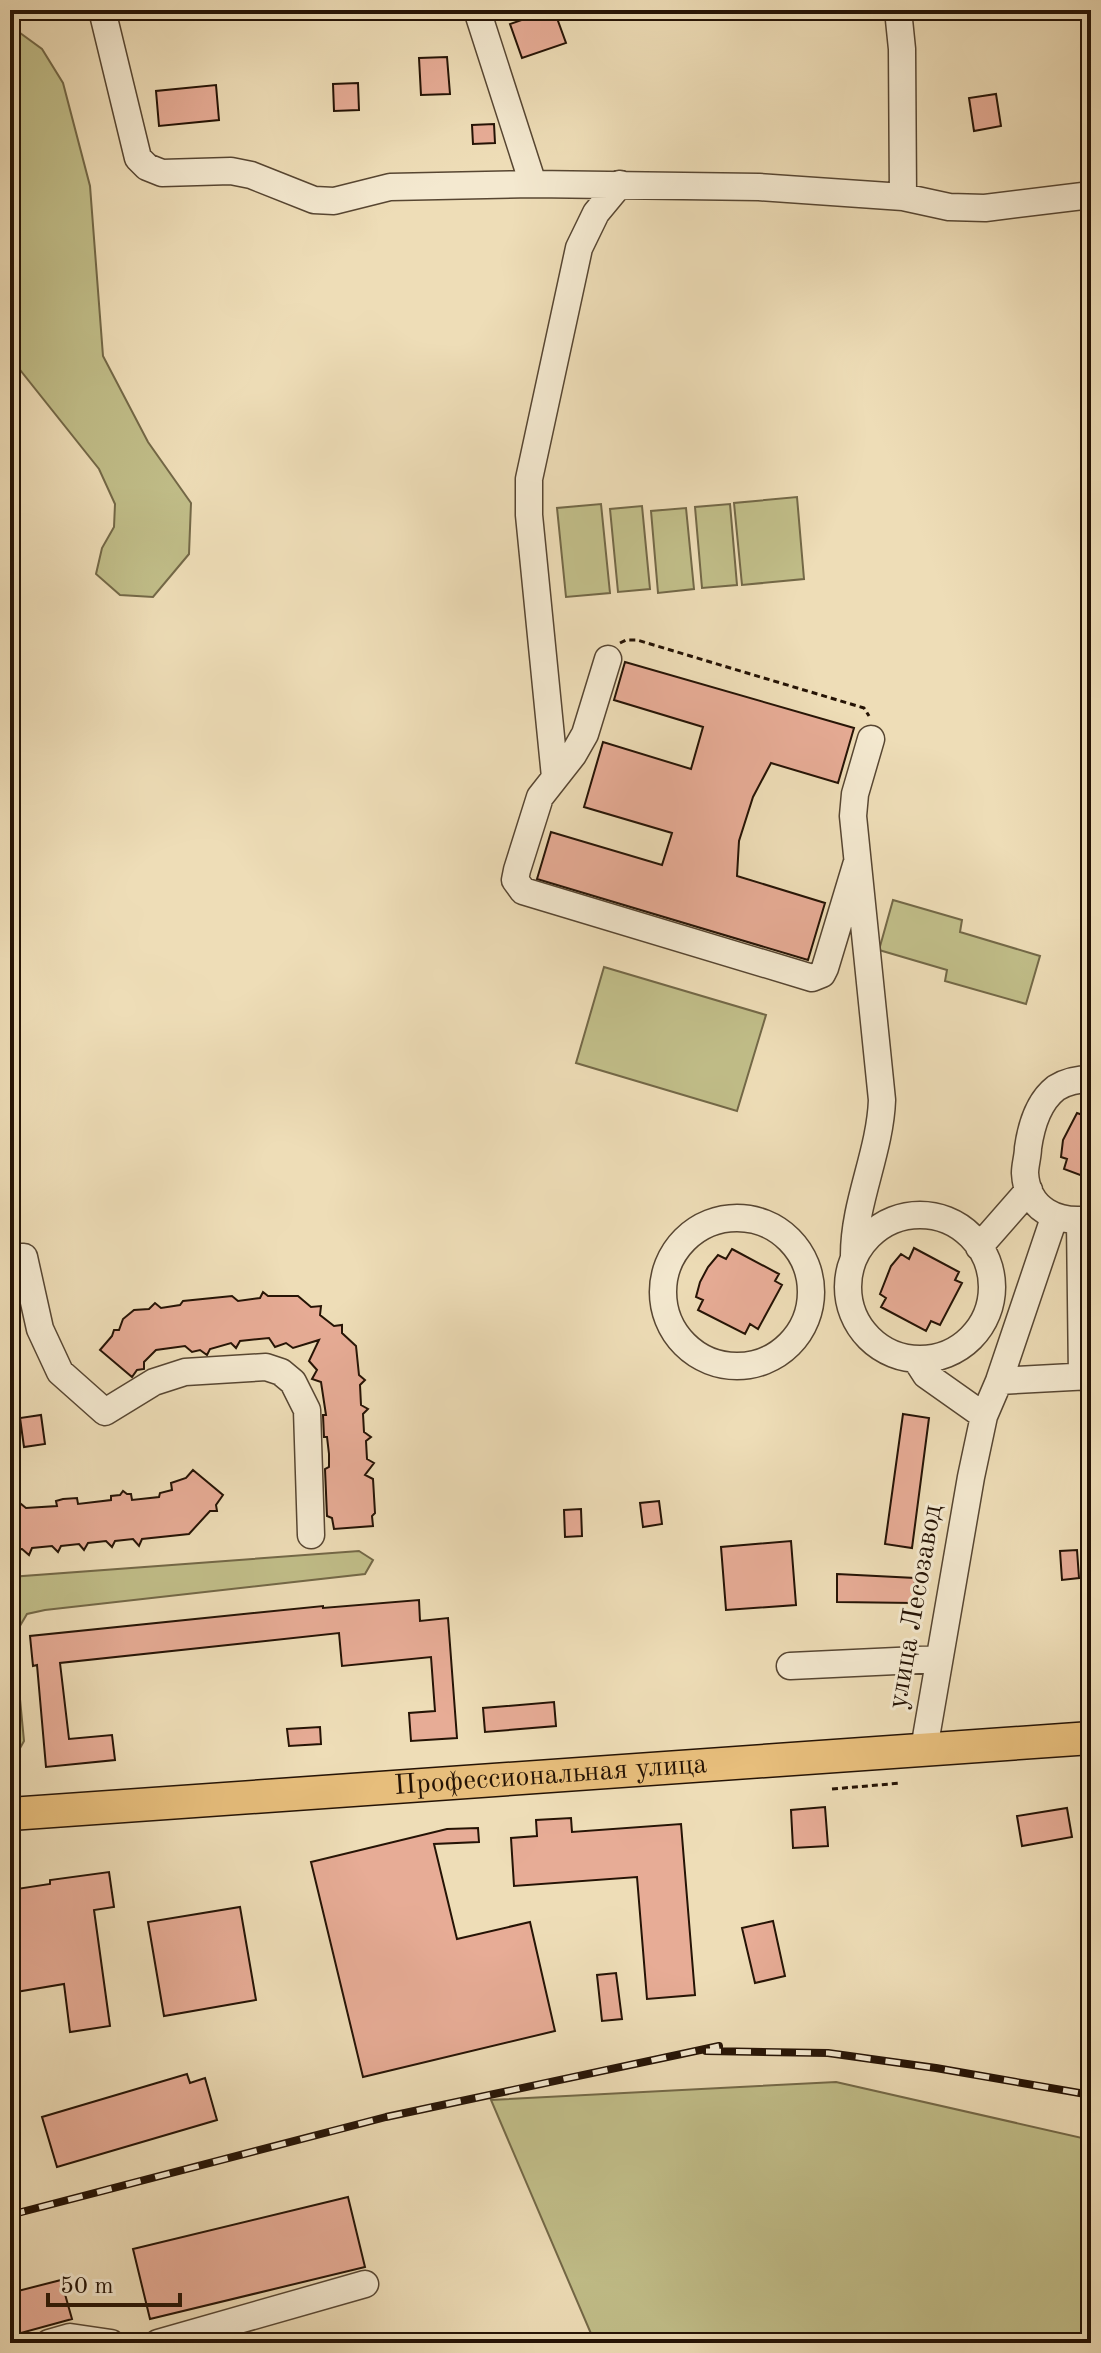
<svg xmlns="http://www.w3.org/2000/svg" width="1101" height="2353" font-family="'Old Standard TT',serif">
<rect width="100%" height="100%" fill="#eeddb7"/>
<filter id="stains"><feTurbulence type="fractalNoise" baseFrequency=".0025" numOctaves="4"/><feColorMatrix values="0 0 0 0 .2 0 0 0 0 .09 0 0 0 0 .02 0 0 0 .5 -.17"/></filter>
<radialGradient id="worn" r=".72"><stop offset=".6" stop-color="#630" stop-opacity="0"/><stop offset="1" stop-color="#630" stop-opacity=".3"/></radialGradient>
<path fill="#c1be89" stroke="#736847" stroke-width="2" d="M10,10h3l3,20 26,19 21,34 27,103 13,170 45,86 43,61 -2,51 -36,43 -33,-2 -24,-21 6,-26 12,-21 1,-23 -16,-35 -86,-108 -3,-9z
M797,497l7,82 -62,6 -8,-82z
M601,504l9,89 -44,4 -9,-89z
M730,504l7,81 -35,3 -7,-81z
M642,506l8,83 -32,3 -8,-83z
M686,508l8,81 -36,4 -7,-82z
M893,900l69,20 -2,12 80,24 -14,48 -81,-23 2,-11 -68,-20z
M604,967l162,48 -29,96 -161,-48z
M359,1551l14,9 -8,14 -320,36 -18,4 -13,22 10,105 -10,18 -4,2v-184z
M836,2082l255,58v203h-496l-104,-243z"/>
<path fill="#e7ac96" stroke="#251305" stroke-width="2" d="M550,10h4l12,33 -44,15 -12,-34z
M447,57l3,37 -29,1 -2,-37z
M358,83l1,27 -25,1 -1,-27z
M216,85l3,35 -60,6 -3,-35z
M996,94l5,32 -27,5 -5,-33z
M494,124l1,19 -22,1 -1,-19z
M625,662l229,66 -16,55 -67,-20 -18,34 -14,44 -2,35 88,27 -17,57 -271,-81 14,-47 111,33 10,-32 -88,-26 19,-65 88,27 12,-42 -89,-27z
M1077,1113l14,5v61l-27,-10 3,-10 -6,-2 2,-17z
M914,1248l45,24 -4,8 7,3 -22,42 -9,-4 -5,10 -45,-24 5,-9 -6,-4 11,-28 10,-12 8,5z
M732,1249l47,25 -4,7 7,4 -24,44 -8,-5 -5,10 -47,-24 5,-10 -7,-3 4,-15 8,-15 10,-12 8,4z
M263,1292l5,4h30l13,11 10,-1 -1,9 14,11 8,-1v8l14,13 3,29 6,5 -5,5 1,20 7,4 -5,5 1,18 7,5 -5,4 1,18 7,4 -9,12 8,4 2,34 -3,3 1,10 -39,3 -2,-11 -5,-2 -2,-47 4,-2v-13l-2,-17h-3l-1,-22h3l-5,-33 -9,-3 5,-9 -8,-9 10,-21 -26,8 -7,-5 -11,4 -6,-9 -29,3 -4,7 -5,-5 -21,6 -3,6 -7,-5 -8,2 -7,-6 -29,4 -12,12v7l-7,1 -5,7 -32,-27 12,-14 2,-6h5l4,-11 11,-9 15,-1 6,-6 6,5 19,-3 3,-4 49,-5 6,5 22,-3z
M903,1414l26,4 -17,130 -27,-4z
M41,1415l4,29 -21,3 -4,-29z
M193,1470l30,25 -7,10 1,6h-7l-21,23 -47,5 -3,7 -6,-7 -18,2 -3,6 -6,-6 -18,2 -4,7 -5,-6 -18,2 -3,6 -6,-6 -20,2 -3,7 -7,-6 -12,1v-43l6,-7 10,8 31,-2 -1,-5 7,-2 14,-1 1,6 33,-4v-4l9,-1 3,-4 4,3h4l1,6 27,-3 1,-4 12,-3 -1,-7 15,-5z
M659,1501l3,23 -19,3 -3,-24z
M581,1509l1,27 -17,1 -1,-27z
M791,1541l5,64 -70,5 -5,-63z
M1077,1550l2,28 -17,2 -2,-29z
M837,1574l78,4 -1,25 -77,-1z
M419,1600l1,21 28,-3 9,120 -46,3 -2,-28 26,-2 -4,-54 -89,9 -3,-33 -279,30 9,76 43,-4 3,25 -69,7 -9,-102 -4,1 -3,-30 293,-30v2z
M554,1702l2,24 -71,6 -2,-24z
M320,1727l1,17 -32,2 -2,-17z
M825,1807l3,39 -35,2 -2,-38z
M1067,1808l5,29 -50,9 -5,-30z
M571,1818l1,14 109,-8 14,171 -48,4 -10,-122 -123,9 -3,-48 26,-2 -1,-16z
M478,1828l1,14 -45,2 23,95 73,-17 25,109 -192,46 -52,-215 136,-33z
M109,1872l5,35 -20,3 16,116 -40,6 -6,-48 -54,9v-103l40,-6v-4z
M240,1907l16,93 -92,16 -16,-94z
M773,1921l12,55 -30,7 -13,-55z
M616,1973l6,46 -20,2 -5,-46z
M187,2074l3,9 15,-5 12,42 -160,47 -15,-50z
M348,2197l17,70 -215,52 -17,-70z
M61,2280l11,39 -62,17v-43z"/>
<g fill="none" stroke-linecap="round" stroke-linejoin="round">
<defs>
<path id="minor" d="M102,10l36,148 9,9 15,6 69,-2 20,4 63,25 20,1 56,-14 143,-3 226,3 144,10 46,10 36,1 106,-13
M477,10l56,174
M898,10l4,39 1,148
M608,659l-23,75 -12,21 -33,42 -23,73 -2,10 8,11 289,87 10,-4 3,-6 32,-106
M555,777l-26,-262v-36l50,-231 17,-35 24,-29
M1091,1079c-13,0 -24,2 -35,9 -18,14 -25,39 -28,60 0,8 -3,17 -3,25 2,37 33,51 66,46
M848 1287a72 72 0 1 1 144 0a72 72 0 1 1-144 0Z
M663 1292a74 74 0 1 1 148 0a74 74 0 1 1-148 0Z
M1080,1221l2,156
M979,1247l50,-57
M854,1255c0,-53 26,-102 28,-155l-29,-284 2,-22 16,-55
M10,1257h14l16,72 20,43 45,40 49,-30 31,-10 81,-5 15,5 12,10 14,28 4,125
M917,1361l9,14 58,41
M999,1381l92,-5
M790,1666l149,-7
M924,1749l47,-272 13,-61 15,-35 55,-163
M49,2343l21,-6 41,6
M158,2343l207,-59"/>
<g id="major">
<path id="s1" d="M10,1814l1081,-76"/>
</g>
</defs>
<use href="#minor" stroke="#574632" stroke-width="29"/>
<use href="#major" stroke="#251305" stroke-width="35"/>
<path stroke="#251305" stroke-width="3" stroke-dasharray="6 4" stroke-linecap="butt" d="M620,643l6,-3h11l227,68 5,8
M832,1789l69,-6"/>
<use href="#minor" stroke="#f4e9d0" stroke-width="26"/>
<use href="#major" stroke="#e7be7c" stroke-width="32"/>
<defs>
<path id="rail" d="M706,2051l122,2 108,15 155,27
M10,2215l376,-98 333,-71"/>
</defs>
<use href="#rail" stroke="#251305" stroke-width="8"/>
<use href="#rail" stroke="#f4e9d0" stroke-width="5" stroke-dasharray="15" stroke-linecap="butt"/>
</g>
<g text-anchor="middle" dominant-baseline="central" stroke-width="6" stroke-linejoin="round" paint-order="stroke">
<g font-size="28" fill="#251305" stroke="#f4e9d0">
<text transform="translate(916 1607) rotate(-80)">улица Лесозавод</text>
<text stroke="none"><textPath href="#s1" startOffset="542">Профессиональная улица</textPath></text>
</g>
</g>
<rect width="1101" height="2353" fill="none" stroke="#eeddb7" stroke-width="40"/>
<rect x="12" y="12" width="1077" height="2329" fill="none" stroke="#251305" stroke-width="4"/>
<rect x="20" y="20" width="1061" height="2313" fill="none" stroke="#251305" stroke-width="2"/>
<path d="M48 2293v12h132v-12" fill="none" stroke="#251305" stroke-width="4"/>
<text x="60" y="2293" font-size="24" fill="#251305" stroke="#f4e9d0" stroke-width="6" paint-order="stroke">50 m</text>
<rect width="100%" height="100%" filter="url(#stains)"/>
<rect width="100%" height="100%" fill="url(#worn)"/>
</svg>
